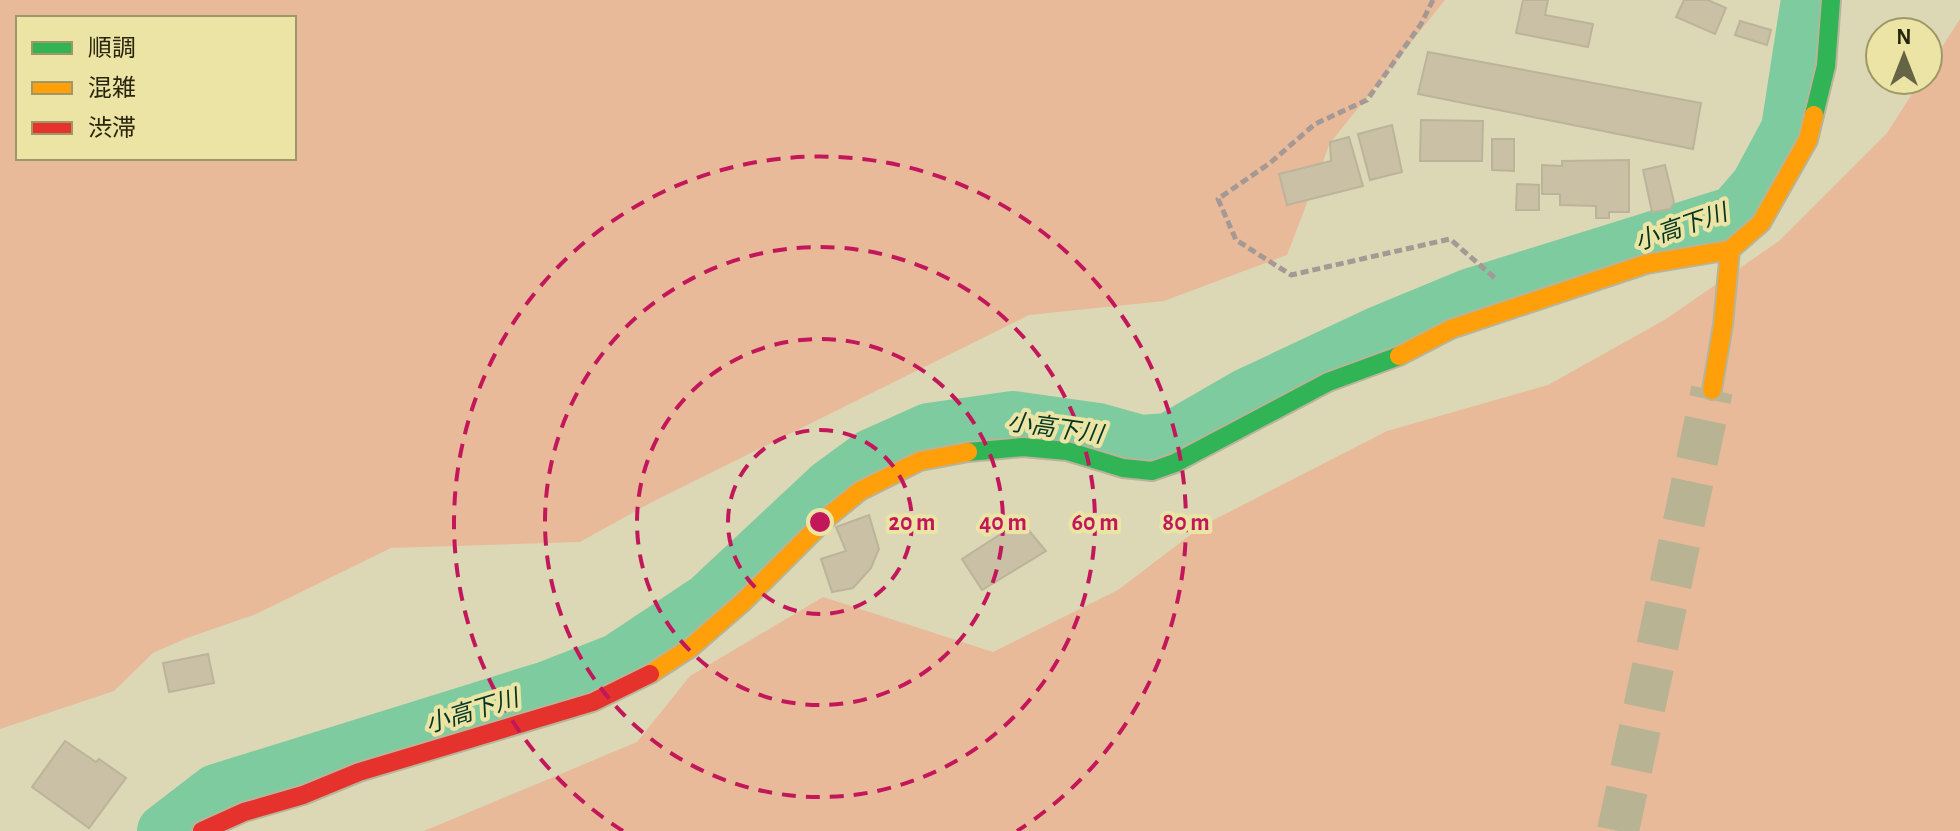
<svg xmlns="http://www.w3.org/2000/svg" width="1960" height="831" font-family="'Alegreya Sans','Noto Sans JP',sans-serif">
<rect width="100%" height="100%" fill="#dcd7b5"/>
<path fill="#e9ba9a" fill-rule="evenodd" d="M0,0h1445l-115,143 -43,112 -123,46 -135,14 -377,187 -72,40 -189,6 -135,66 -69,24 -34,15 -39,38 -114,38zM18,18h276v140h-276z
M1960,19v812h-1536l213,-89 53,-66 133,-79 170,55 125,-62 84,-64 185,-95 161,-46 118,-66 113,-78 108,-108 34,-53h7v-11z"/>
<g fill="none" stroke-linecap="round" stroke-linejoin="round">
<path stroke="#7dcb9f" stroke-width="54" d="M164,831l52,-40 331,-103 71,-28 90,-60 122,-114 41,-30 58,-26 84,-12 85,12 43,12 28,-2 78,-45 132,-62 92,-38 263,-82 24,-28 30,-56 20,-129"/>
</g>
<path fill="#c9c0a6" stroke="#bcb49a" stroke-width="2" d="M1523,0h25l-3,15 48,9 -5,23 -72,-14z
M1684,0h24l18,8 -11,26 -39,-17z
M1740,21l31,9 -4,15 -32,-10z
M1428,52l273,51 -8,46 -275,-55z
M1421,120l62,1 -1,40h-62z
M1392,125l10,47 -32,8 -12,-46z
M1349,137l14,49 -76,19 -8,-31 52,-13 -1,-19z
M1492,139h22v32l-22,-1z
M1629,160v52h-20v6h-13v-12l-36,-1v-11h-18v-29l20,1v-5z
M1665,165l9,37 -4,7 -18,3 -9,-42z
M1517,184l22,1v25h-23z
M869,515l10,34 -8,19 -18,20 -21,4 -11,-33 25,-8 -10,-24z
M1021,521l25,30 -64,39 -20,-31z
M208,654l6,29 -45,9 -6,-29z
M65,741l31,21 3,-3 27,19 -37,50 -57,-41z"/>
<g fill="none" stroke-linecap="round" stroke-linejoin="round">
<path stroke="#b8b393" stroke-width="42" stroke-dasharray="42 21" stroke-linecap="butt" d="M1618,831l94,-441"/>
<defs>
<path id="fast" d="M1814,115l12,-49 5,-66
M968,452l55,-5 44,4 56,17 29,3 23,-8 153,-81 71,-26"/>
<path id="slow" d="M1399,356l52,-27 195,-65 84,-14 31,-27 47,-83 6,-25
M1712,390l11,-65 7,-75
M650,674l40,-26 53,-46 85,-85 32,-26 60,-30 48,-9"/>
<path id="jam" d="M202,831l42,-19 59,-17 56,-23 234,-70 57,-28"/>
</defs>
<use href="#fast" stroke="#b8b49a" stroke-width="22"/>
<use href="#slow" stroke="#b8b49a" stroke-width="22"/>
<use href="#jam" stroke="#b8b49a" stroke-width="22"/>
<path stroke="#a49994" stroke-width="5" stroke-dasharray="8 4" stroke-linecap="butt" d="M1433,0l-12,24 -54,76 -52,24 -45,39 -52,36 18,41 55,35 159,-36 46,40"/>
<use href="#fast" stroke="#30b455" stroke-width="18"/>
<use href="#slow" stroke="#ff9f0a" stroke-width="18"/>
<use href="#jam" stroke="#e5322d" stroke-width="18"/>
</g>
<g fill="none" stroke="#c2185b" stroke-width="4" stroke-dasharray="14 10">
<circle cx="820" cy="522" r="92"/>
<circle cx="820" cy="522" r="183"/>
<circle cx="820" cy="522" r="275"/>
<path d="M623 831A366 366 0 1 1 1017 831"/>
</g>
<g text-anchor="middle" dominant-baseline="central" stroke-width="8" stroke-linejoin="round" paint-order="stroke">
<g font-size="24" font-style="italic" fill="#023623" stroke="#ece4a5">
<text transform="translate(1681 228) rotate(-19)">小高下川</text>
<text transform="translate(1055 429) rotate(8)">小高下川</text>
<text transform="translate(472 712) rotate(-17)">小高下川</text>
</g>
</g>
<circle cx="820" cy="522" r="12" fill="#c2185b" stroke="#ece4a5" stroke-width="4"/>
<g font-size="24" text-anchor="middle" font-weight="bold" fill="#c2185b" stroke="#ece4a5" stroke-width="8" stroke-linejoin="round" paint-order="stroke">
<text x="912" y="530">20 m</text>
<text x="1003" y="530">40 m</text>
<text x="1095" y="530">60 m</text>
<text x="1186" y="530">80 m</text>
</g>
<rect x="16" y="16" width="280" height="144" fill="#ece4a5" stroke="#9e9868" stroke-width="2"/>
<rect x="32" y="42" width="40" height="12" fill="#30b455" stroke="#9e9868" stroke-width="2"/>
<text x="88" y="56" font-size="24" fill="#28250c">順調</text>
<rect x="32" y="82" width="40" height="12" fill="#ff9f0a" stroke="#9e9868" stroke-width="2"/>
<text x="88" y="96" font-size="24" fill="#28250c">混雑</text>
<rect x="32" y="122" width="40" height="12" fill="#e5322d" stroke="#9e9868" stroke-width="2"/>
<text x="88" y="136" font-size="24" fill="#28250c">渋滞</text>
<g transform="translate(1904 56)"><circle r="38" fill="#ece4a5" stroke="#9e9868" stroke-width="2"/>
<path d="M0-6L14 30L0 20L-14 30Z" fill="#676347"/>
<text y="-12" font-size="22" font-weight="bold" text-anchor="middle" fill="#28250c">N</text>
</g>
</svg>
